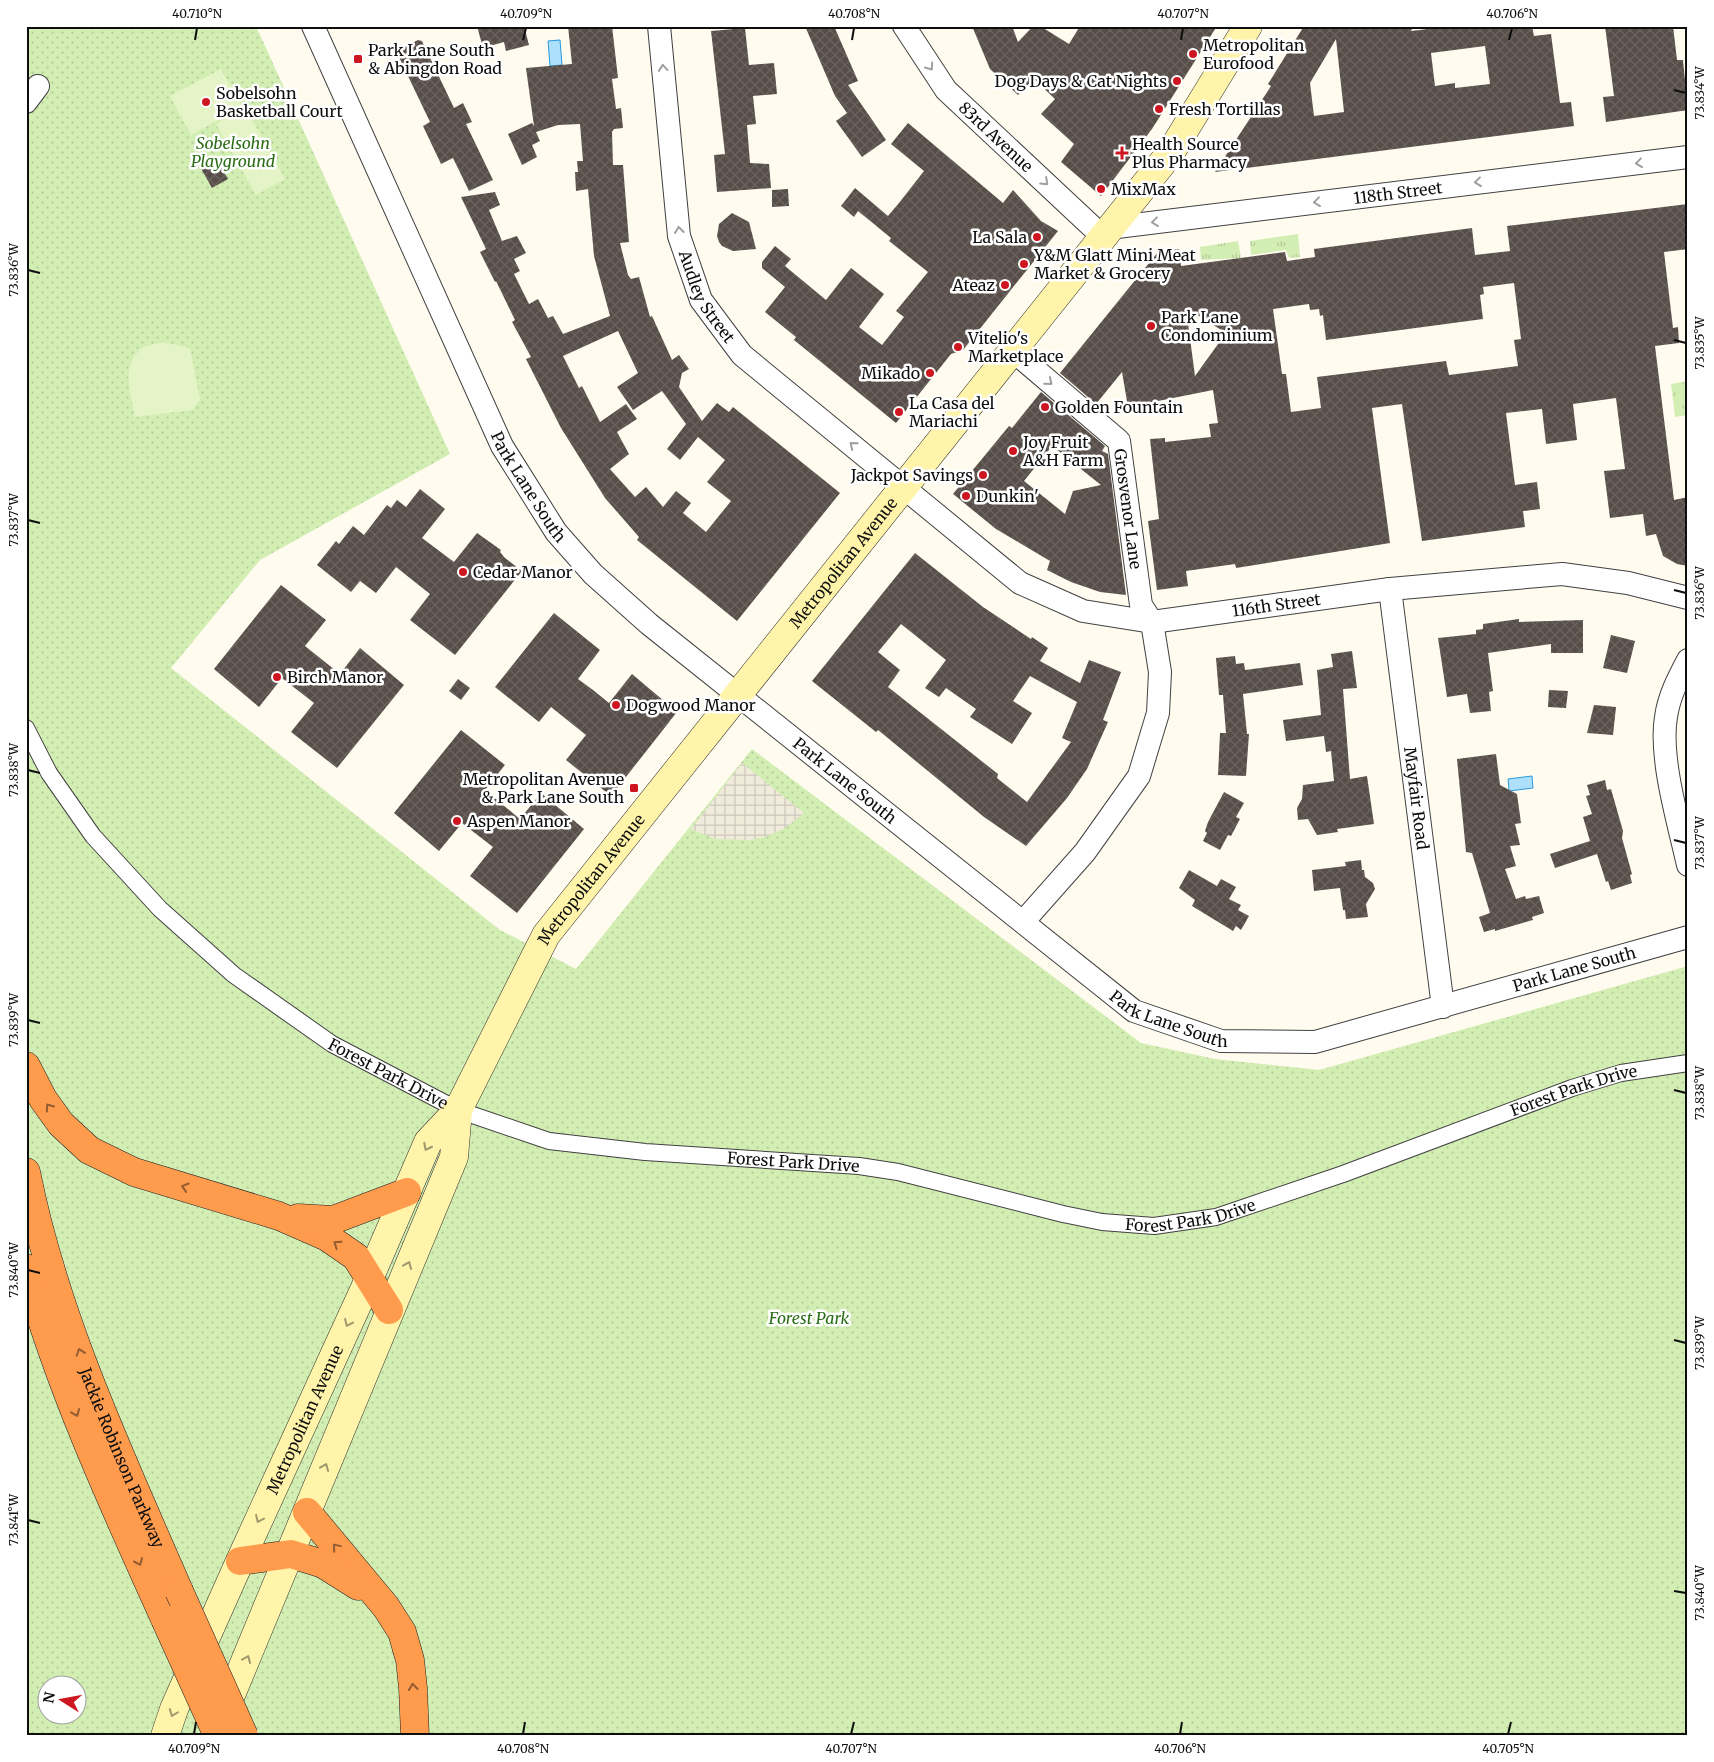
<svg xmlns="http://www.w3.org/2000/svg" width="1714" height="1762" font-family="Merriweather,serif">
<defs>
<pattern id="grass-tufts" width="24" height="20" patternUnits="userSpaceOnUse" patternTransform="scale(1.25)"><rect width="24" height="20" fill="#d3eeb3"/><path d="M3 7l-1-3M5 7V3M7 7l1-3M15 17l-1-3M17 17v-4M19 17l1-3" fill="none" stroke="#b4cb99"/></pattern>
<pattern id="park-dots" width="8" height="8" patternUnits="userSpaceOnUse" patternTransform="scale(1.25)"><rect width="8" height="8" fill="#d3eeb3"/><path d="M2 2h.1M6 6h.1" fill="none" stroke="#b4cb99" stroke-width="1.8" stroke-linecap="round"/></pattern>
<pattern id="plaza-grid" width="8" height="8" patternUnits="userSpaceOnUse" patternTransform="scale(1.25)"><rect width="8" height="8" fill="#f1ebdc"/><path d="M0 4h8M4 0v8" fill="none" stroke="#cdc8bc"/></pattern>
<pattern id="building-cross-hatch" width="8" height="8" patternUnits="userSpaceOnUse" patternTransform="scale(1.25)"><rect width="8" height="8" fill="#584e49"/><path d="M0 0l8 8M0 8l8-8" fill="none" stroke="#6b635f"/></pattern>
</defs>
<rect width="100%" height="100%" fill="#fffbef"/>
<path fill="url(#grass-tufts)" d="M1298,234l2,23 -11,1 -3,-8 -35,5 -1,-14z
M1238,241l3,17 -40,2 -1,-13z
M1688,381v34l-13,2 -4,-33z"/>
<path fill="url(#park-dots)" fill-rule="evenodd" d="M26,26h230l194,428 -190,106 -89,108 329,262 76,39 176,-220 389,294 74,16 104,11 369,-104v770h-1662zM48,1684h30v30h-30z"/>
<path fill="#e5f4c6" d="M221,69l21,38 -51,28 -21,-39z
M245,107l40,72 -29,16 -40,-71z
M163,342l27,6 10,52 -8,10 -57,7c-4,-23 -15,-50 6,-68 4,-4 16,-5 22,-7z"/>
<path fill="url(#plaza-grid)" d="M742,763l62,50 -19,15 -17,8 -18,4 -34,-1 -25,-10z"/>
<path fill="#ade0fd" stroke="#2b98dc" d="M560,40l2,25 -12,1 -2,-25z
M1532,776l1,12 -24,3 -1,-12z"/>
<path fill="url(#building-cross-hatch)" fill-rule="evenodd" d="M477,26h47l5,19 -23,6 -2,-9 -21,6z
M568,26h44l6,52 -6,1 4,30 5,-1 2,20 -9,1 -2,3 1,33h10l6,77 -9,1 8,32 3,4 8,-2 11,40 2,-1 20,44 7,-5 10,14 -7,4 -3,14 23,34 15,-18 12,9 4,-5 107,86 -103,128 -100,-81 2,-3 -34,-39 -44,-70 -35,-69 5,-2 -19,-35 3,-2 -19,-39 -1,1 -15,-30 6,-3 -25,-52 34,-5 5,13 -11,5 13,31 15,-5 9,17 -12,6 6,12 -6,3 15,30 9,-5 10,19 5,-2 10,18 47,-18 -16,-60 -6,-67 -12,2 -1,-19h3l-1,-11h6l-3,-37 -22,1 -22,7 4,9 -8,4 5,12 -15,8 -14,-31 24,-11 2,3 -8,-58 46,-4zM618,331l20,42 -21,14 16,23 29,-19 24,33 -19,25 13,11 18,-23 27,23 -18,22 24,19 -25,31 -23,-19 8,-10 -15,-12 -13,16 -17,-20 -11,10 -25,-28 19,-15 -12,-22 20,-13 -11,-15 -26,18 -18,-36 -3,2 -16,-32z
M805,26h29l24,55 -10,4 38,55 -24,17 -26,-36 11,-8 -12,-17z
M972,26h40l6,16 15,-16h7l29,18 11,-18h137l-65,103 -51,67 -40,-34 13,-18 -33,-30 14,-15 -21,-20 -16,16 -28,-26z
M1304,26h110l-3,5 42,-5h79l2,10 17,-2 9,69 11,-1 3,24 -359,46 56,-86 -3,-2zM1336,39l8,73 -30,4 -4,-33zM1485,46l5,38 -35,4v-5l-20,3 -4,-33z
M1605,26h68l4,34h6l5,50 -82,12 -3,-25 11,-1z
M745,28l4,37 25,-2 3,31 -24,2 3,28 -9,1 3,38 19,1 2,24 -54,4 -3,-37 11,-1 -14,-123z
M418,40l4,1 32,67 9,-5 9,19 -6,2 27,56 -24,11 -16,-33 -12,6 -18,-38 7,-4 -34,-71z
M908,123l95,80 10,-13 28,31 17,10 -95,119 -12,4 -55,69 -102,-83 2,-3 -31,-25 20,-25 -23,-19v-6l13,-16 16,13 -6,7 41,34 25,-32 33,26 -25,33 23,18 22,-28 -8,-6 32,-39 -39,-31 2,-3 -33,-27 -4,6 -13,-11 14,-18 33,28 11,-13 25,-32 -33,-27z
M215,156l13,23 -16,9 -13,-23z
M788,189l1,17 -17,1v-17z
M1688,204v45l-24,3 9,76 5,-1 1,16 -24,3 19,154 14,-3v69l-11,-2 -14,-8 -7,-22 -10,2 -3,-22 -33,4 -6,-47 21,-2 -9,-71 -43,6 4,36 -31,4 -4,-35 -36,4 9,72 22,-3 3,27 -17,2 2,16 -103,14 -20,-137 -30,4 18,135 -154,25 -1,-4 -49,7 2,15 -31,4 -9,-69 11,-2 -9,-80 15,-1v4l46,-5 -2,-13 9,-1 -5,-33 -85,17 -6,-35 -26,32 -36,-31 98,-121 21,-3 2,17 104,-14 2,9 28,-4 -1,-8 158,-21 3,27 35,-4 -3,-25zM1514,283l7,56 -7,1 4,26 -69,9 -3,-14 -129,16 4,31 -30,4 -5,-38h-4l-9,-65 36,-5 1,6 9,-1 1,7 3,-1 3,25 157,-21 -3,-24 4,-1 -1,-7zM1186,308l40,25 -31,43z
M732,213l17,9 7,27 -23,2 -11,-5 -3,-4 -2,-6 2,-12z
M1041,392l64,54 -3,5 6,3 18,141 -26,-3 -29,-10 -24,-12 3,-9 -54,-32 -43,-35 56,-68 3,2zM1052,446l49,39 -28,6 -8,23 -41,-33z
M420,489l25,20 -23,29 32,24 23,-29 24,17 -1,2 5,6 17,13 -67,84 -45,-35 20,-26 -34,-27 -20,26 -16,-12 -9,11 -34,-27 19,-24 3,3 14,-18 11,9 23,-30 4,3 6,-8 9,7z
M915,553l68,54 48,32 1,-2 16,11 -8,13 40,22 9,-23 32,12 -18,48 5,2 -21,47 -20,29 -41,48 -42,-29 -106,-87 -2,2 -64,-51zM901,624l45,36 -21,28 14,9 7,-9 30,21 -6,8 42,27 20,-31 -19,-12 17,-25 47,26 -15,36 9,4 -44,60 -30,-24 1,-4 -110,-87 12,-17 -22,-18z
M281,585l45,35 -21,26 35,28 20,-26 44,37 -67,83 -46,-36 23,-29 -32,-25 -23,29 -45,-38z
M554,613l46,37 -22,29 15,11 16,13 23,-29 45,38 -66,84 -45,-36 20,-25 -35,-28 -12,15 -44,-35z
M1519,619v3l64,-2v33h-32v-9l-63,9 5,38 -4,1 2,19 -21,2 -3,-19 -20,3 -9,-59 38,-4v-4l7,-1v-5z
M1611,635l24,6 -8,32 -24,-5z
M1352,651l5,37 -14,1 7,90 17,-3 7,48 -37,5 1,3 -21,3 -9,-16 -10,1 -1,-12 5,-9 1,-14 31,-4 -3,-30 -5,1 -2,-16 -38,5 -3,-21 38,-5 -4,-45 16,-3 -2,-13z
M1235,656l1,8 8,-1 1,7 55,-7 3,22 -60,9 4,40h2l-3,42 -28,-1 2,-42h6l-3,-38h-4l-3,-37z
M458,679l12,9 -9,12 -12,-9z
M1549,690l19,1 -2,17 -18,-1z
M1594,705l22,2 -3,28 -26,-2z
M461,730l44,35 -20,25 35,29 21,-26 43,36 -67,84 -47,-37 23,-29 -31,-24 -23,28 -45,-38z
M1496,754l4,31 17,9 4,29 -6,1 5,21 -10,1 6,20 -11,3 11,30 9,-3 1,3 13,-3 5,17 -12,4 1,3 -38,11v-2l-11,3 -5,-15 11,-4 -18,-60 -6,-1 -9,-93z
M1605,780l2,10 4,-1 12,42 -1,7 10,36 -2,1 2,8 -21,7 -3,-9 -2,1 -9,-28 -42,14 -5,-14 40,-13 -7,-24 9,-3 -6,-18 4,-1 -3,-10z
M1224,792l20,11 -8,14 4,2 -9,17 -3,-1 -8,15 -17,-9 4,-8 -2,-2 3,-9z
M1361,860l1,10h2l1,7 8,6 2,6 -9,15 2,13 -22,2 -1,-9h-2l-3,-22 -26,3 -2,-21 34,-4 -1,-4z
M1189,870l28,16 4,-7 15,8 -7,12 12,6 -3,5 11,6 -8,14 -5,-4 -3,5 -41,-25 3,-6 -16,-12z"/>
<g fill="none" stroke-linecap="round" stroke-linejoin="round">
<defs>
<g id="pedestrian">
<path id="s1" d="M26,728l23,45 44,63 67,73 74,66 98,69 126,66 91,31 96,11 214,14 39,6 165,42 39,8 52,4 62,-9 127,-43 229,-86 49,-15 67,-10"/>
</g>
<g id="minor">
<path id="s2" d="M313,26l189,420 54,86 37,42 56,50 485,387 87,30 94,1 373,-105"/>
<path id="s3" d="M659,26l20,210 22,64 41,55 278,228 63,28 69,11 238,-33 172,-15 66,9 60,15"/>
<path id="s4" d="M904,26l42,64 156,146"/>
<path d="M26,102l12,-16"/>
<path id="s5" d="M1109,228l579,-71"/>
<path id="s6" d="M1012,350l107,91 22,164 11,17 8,50 -2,41 -19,63 -54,76 -62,70"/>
<path id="s7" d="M1390,589l53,418"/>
<path d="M1688,660c-10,19 -19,36 -22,57 -7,41 13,107 22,148"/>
</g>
<g id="secondary">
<path d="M221,1719l233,-562 4,-47"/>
<path id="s8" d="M165,1736l9,-27 66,-148 129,-282 59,-137 30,-32 88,-175 625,-783 77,-126"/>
</g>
<g id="motorway">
<path d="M26,1066l17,33 18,25 28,26 45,22 145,44 48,21 29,20 33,53"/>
<path id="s9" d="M26,1172c29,146 94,283 153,419"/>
<path d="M298,1218l35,2 74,-28"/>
<path d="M26,1268c34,121 87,236 139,351"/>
<path d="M307,1512l79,95 16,25 8,28 3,28 2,48"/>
<path d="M240,1561l51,-7 32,10 35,22"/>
</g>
</defs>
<use href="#pedestrian" stroke="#414141" stroke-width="18"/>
<use href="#minor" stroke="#414141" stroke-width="24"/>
<use href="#secondary" stroke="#303030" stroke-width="29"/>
<use href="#motorway" stroke="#1f1f1f" stroke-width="29"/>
<use href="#pedestrian" stroke="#fff" stroke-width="16"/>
<use href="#minor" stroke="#fff" stroke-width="22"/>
<use href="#secondary" stroke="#fff4aa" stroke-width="28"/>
<use href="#motorway" stroke="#ff9b4d" stroke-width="28"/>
<defs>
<path id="motorway-bridge" d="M179,1591l65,145
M165,1619l53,117"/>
</defs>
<use href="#motorway-bridge" stroke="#1f1f1f" stroke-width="29" stroke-linecap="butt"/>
<use href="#motorway-bridge" stroke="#ff9b4d" stroke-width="28"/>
</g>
<defs><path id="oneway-chevron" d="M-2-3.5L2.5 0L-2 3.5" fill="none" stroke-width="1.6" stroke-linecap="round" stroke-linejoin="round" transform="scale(1.25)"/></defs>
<g stroke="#9f9f9f">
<use href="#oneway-chevron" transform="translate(930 67) rotate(55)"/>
<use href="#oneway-chevron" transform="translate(663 68) rotate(-95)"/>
<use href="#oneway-chevron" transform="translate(1639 163) rotate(173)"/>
<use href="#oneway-chevron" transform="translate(1045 182) rotate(43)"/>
<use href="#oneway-chevron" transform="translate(1478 182) rotate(173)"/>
<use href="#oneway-chevron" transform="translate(1317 202) rotate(173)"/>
<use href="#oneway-chevron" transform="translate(1155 222) rotate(173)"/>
<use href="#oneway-chevron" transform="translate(679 230) rotate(-97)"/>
<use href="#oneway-chevron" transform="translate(1049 382) rotate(40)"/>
<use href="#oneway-chevron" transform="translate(853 445) rotate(-141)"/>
</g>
<g stroke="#935c31">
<use href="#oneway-chevron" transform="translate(49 1107) rotate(-125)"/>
<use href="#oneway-chevron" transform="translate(185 1187) rotate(-163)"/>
<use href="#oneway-chevron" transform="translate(337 1244) rotate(-146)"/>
<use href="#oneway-chevron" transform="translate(80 1352) rotate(-109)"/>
<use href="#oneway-chevron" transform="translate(76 1413) rotate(68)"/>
<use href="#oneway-chevron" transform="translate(336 1547) rotate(-130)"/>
<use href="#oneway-chevron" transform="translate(139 1562) rotate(66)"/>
<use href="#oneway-chevron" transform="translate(413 1687) rotate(-96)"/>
</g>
<g stroke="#9f986c">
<use href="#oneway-chevron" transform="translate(427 1147) rotate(117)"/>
<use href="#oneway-chevron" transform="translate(408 1265) rotate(-67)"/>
<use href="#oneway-chevron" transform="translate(348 1323) rotate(115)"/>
<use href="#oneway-chevron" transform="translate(325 1467) rotate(-68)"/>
<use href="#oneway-chevron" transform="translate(259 1519) rotate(115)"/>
<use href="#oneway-chevron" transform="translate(247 1659) rotate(-67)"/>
<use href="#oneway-chevron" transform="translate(173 1713) rotate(111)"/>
</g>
<path fill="none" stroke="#0e0e0e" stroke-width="2" d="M195,40l2,-12M523,40l3,-12M852,40l2,-12M1181,40l2,-12M1509,40l3,-12M1674,90l12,3M28,270l12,3M1674,340l12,3M28,520l12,3M1674,590l12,3M28,770l12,3M1674,840l12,3M28,1020l12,3M1674,1090l12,3M28,1270l12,3M1674,1340l12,3M28,1520l12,3M1674,1591l12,2M194,1734l2,-12M523,1734l2,-12M851,1734l3,-12M1180,1734l2,-12M1508,1734l3,-12"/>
<g fill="#ce1621" stroke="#fff" stroke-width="2">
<circle cx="1193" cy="54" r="5"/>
<rect x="353" y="54" width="10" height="10" rx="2.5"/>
<circle cx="1177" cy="81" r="5"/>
<circle cx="206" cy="102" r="5"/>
<circle cx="1159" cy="109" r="5"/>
<path d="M1119.5 145.5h5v5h5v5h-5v5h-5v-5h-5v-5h5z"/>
<circle cx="1101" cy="189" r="5"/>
<circle cx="1037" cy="237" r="5"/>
<circle cx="1024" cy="264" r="5"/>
<circle cx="1005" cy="285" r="5"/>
<circle cx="1151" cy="326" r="5"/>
<circle cx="958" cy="347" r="5"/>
<circle cx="930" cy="373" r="5"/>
<circle cx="1045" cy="407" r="5"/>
<circle cx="899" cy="412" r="5"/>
<circle cx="1013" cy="451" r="5"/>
<circle cx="983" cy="475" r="5"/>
<circle cx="966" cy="496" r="5"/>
<circle cx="463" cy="572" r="5"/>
<circle cx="277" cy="677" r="5"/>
<circle cx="616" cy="705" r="5"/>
<rect x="629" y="783" width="10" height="10" rx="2.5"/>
<circle cx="457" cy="821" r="5"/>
</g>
<g text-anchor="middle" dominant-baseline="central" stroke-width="5" stroke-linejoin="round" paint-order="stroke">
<g font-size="16" fill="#0e0e0e" stroke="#fff" text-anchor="start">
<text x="1203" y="45">Metropolitan<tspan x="1203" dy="18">Eurofood</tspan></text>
<text x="368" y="50">Park Lane South<tspan x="368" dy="18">&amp; Abingdon Road</tspan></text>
<text x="1167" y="81" text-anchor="end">Dog Days &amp; Cat Nights</text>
<text x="216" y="93">Sobelsohn<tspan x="216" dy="18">Basketball Court</tspan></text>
<text x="1169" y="109">Fresh Tortillas</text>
<text x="1132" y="144">Health Source<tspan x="1132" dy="18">Plus Pharmacy</tspan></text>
<text x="1111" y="189">MixMax</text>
<text x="1027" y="237" text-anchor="end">La Sala</text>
<text x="1034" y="255">Y&amp;M Glatt Mini Meat<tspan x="1034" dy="18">Market &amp; Grocery</tspan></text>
<text x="995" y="285" text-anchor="end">Ateaz</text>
<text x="1161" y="317">Park Lane<tspan x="1161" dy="18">Condominium</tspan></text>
<text x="968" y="338">Vitelio's<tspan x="968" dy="18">Marketplace</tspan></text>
<text x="920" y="373" text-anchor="end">Mikado</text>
<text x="909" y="403">La Casa del<tspan x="909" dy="18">Mariachi</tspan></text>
<text x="1055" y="407">Golden Fountain</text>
<text x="1023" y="442">Joy Fruit<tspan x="1023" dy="18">A&amp;H Farm</tspan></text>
<text x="973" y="475" text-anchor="end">Jackpot Savings</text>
<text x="976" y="496">Dunkin'</text>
<text x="473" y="572">Cedar Manor</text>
<text x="287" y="677">Birch Manor</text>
<text x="626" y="705">Dogwood Manor</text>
<text x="624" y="779" text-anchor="end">Metropolitan Avenue<tspan x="624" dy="18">&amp; Park Lane South</tspan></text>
<text x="467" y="821">Aspen Manor</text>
</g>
<g font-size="16" fill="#0e0e0e" stroke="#fff">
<text stroke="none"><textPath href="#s4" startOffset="145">83rd Avenue</textPath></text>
<text stroke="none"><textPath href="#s5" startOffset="291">118th Street</textPath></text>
<text stroke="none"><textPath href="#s3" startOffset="278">Audley Street</textPath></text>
<text stroke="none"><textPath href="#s2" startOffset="509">Park Lane South</textPath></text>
<text stroke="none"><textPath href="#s6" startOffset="209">Grosvenor Lane</textPath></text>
<text stroke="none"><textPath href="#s8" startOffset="1366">Metropolitan Avenue</textPath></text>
<text stroke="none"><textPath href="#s3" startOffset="971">116th Street</textPath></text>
<text stroke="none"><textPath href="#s2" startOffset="944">Park Lane South</textPath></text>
<text stroke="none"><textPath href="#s7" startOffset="211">Mayfair Road</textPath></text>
<text stroke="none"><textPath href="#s8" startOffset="961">Metropolitan Avenue</textPath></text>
<text stroke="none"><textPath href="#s2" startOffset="1769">Park Lane South</textPath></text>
<text stroke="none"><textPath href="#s2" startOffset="1349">Park Lane South</textPath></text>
<text stroke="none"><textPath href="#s1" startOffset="509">Forest Park Drive</textPath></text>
<text stroke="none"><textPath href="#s1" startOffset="1739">Forest Park Drive</textPath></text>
<text stroke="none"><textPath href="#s1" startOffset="929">Forest Park Drive</textPath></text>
<text stroke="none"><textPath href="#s1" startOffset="1334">Forest Park Drive</textPath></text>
<text stroke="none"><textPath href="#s8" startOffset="346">Metropolitan Avenue</textPath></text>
<text stroke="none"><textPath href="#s9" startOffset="302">Jackie Robinson Parkway</textPath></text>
</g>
<g font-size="16" font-style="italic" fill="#2a6d16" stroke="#fff">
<text x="233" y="143">Sobelsohn<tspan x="233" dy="18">Playground</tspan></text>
<text x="809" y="1318">Forest Park</text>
</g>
</g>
<rect width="1714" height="1762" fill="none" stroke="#ffffff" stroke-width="55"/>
<g transform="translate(62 1700) rotate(281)"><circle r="24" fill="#ffffff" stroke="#9f9f9f"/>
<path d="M0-4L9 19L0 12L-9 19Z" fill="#ce1621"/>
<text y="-8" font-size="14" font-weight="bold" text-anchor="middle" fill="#0e0e0e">N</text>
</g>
<rect x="28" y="28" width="1658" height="1706" fill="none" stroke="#0e0e0e" stroke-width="2"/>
<g font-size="12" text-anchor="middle" fill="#0e0e0e">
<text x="197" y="18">40.710°N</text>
<text x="526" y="18">40.709°N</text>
<text x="854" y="18">40.708°N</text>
<text x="1183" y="18">40.707°N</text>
<text x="1512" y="18">40.706°N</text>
<text transform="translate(1700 93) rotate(-90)" y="4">73.834°W</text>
<text transform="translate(14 270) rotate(-90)" y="4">73.836°W</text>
<text transform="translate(1700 343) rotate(-90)" y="4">73.835°W</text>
<text transform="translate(14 520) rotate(-90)" y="4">73.837°W</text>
<text transform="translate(1700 593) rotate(-90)" y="4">73.836°W</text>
<text transform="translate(14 770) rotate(-90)" y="4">73.838°W</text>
<text transform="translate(1700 843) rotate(-90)" y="4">73.837°W</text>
<text transform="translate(14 1020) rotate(-90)" y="4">73.839°W</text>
<text transform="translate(1700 1093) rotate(-90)" y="4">73.838°W</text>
<text transform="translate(14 1270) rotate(-90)" y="4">73.840°W</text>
<text transform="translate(1700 1343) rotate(-90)" y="4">73.839°W</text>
<text transform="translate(14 1520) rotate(-90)" y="4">73.841°W</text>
<text transform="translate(1700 1593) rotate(-90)" y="4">73.840°W</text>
<text x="194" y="1753">40.709°N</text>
<text x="523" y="1753">40.708°N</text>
<text x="851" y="1753">40.707°N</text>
<text x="1180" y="1753">40.706°N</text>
<text x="1508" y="1753">40.705°N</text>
</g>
</svg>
